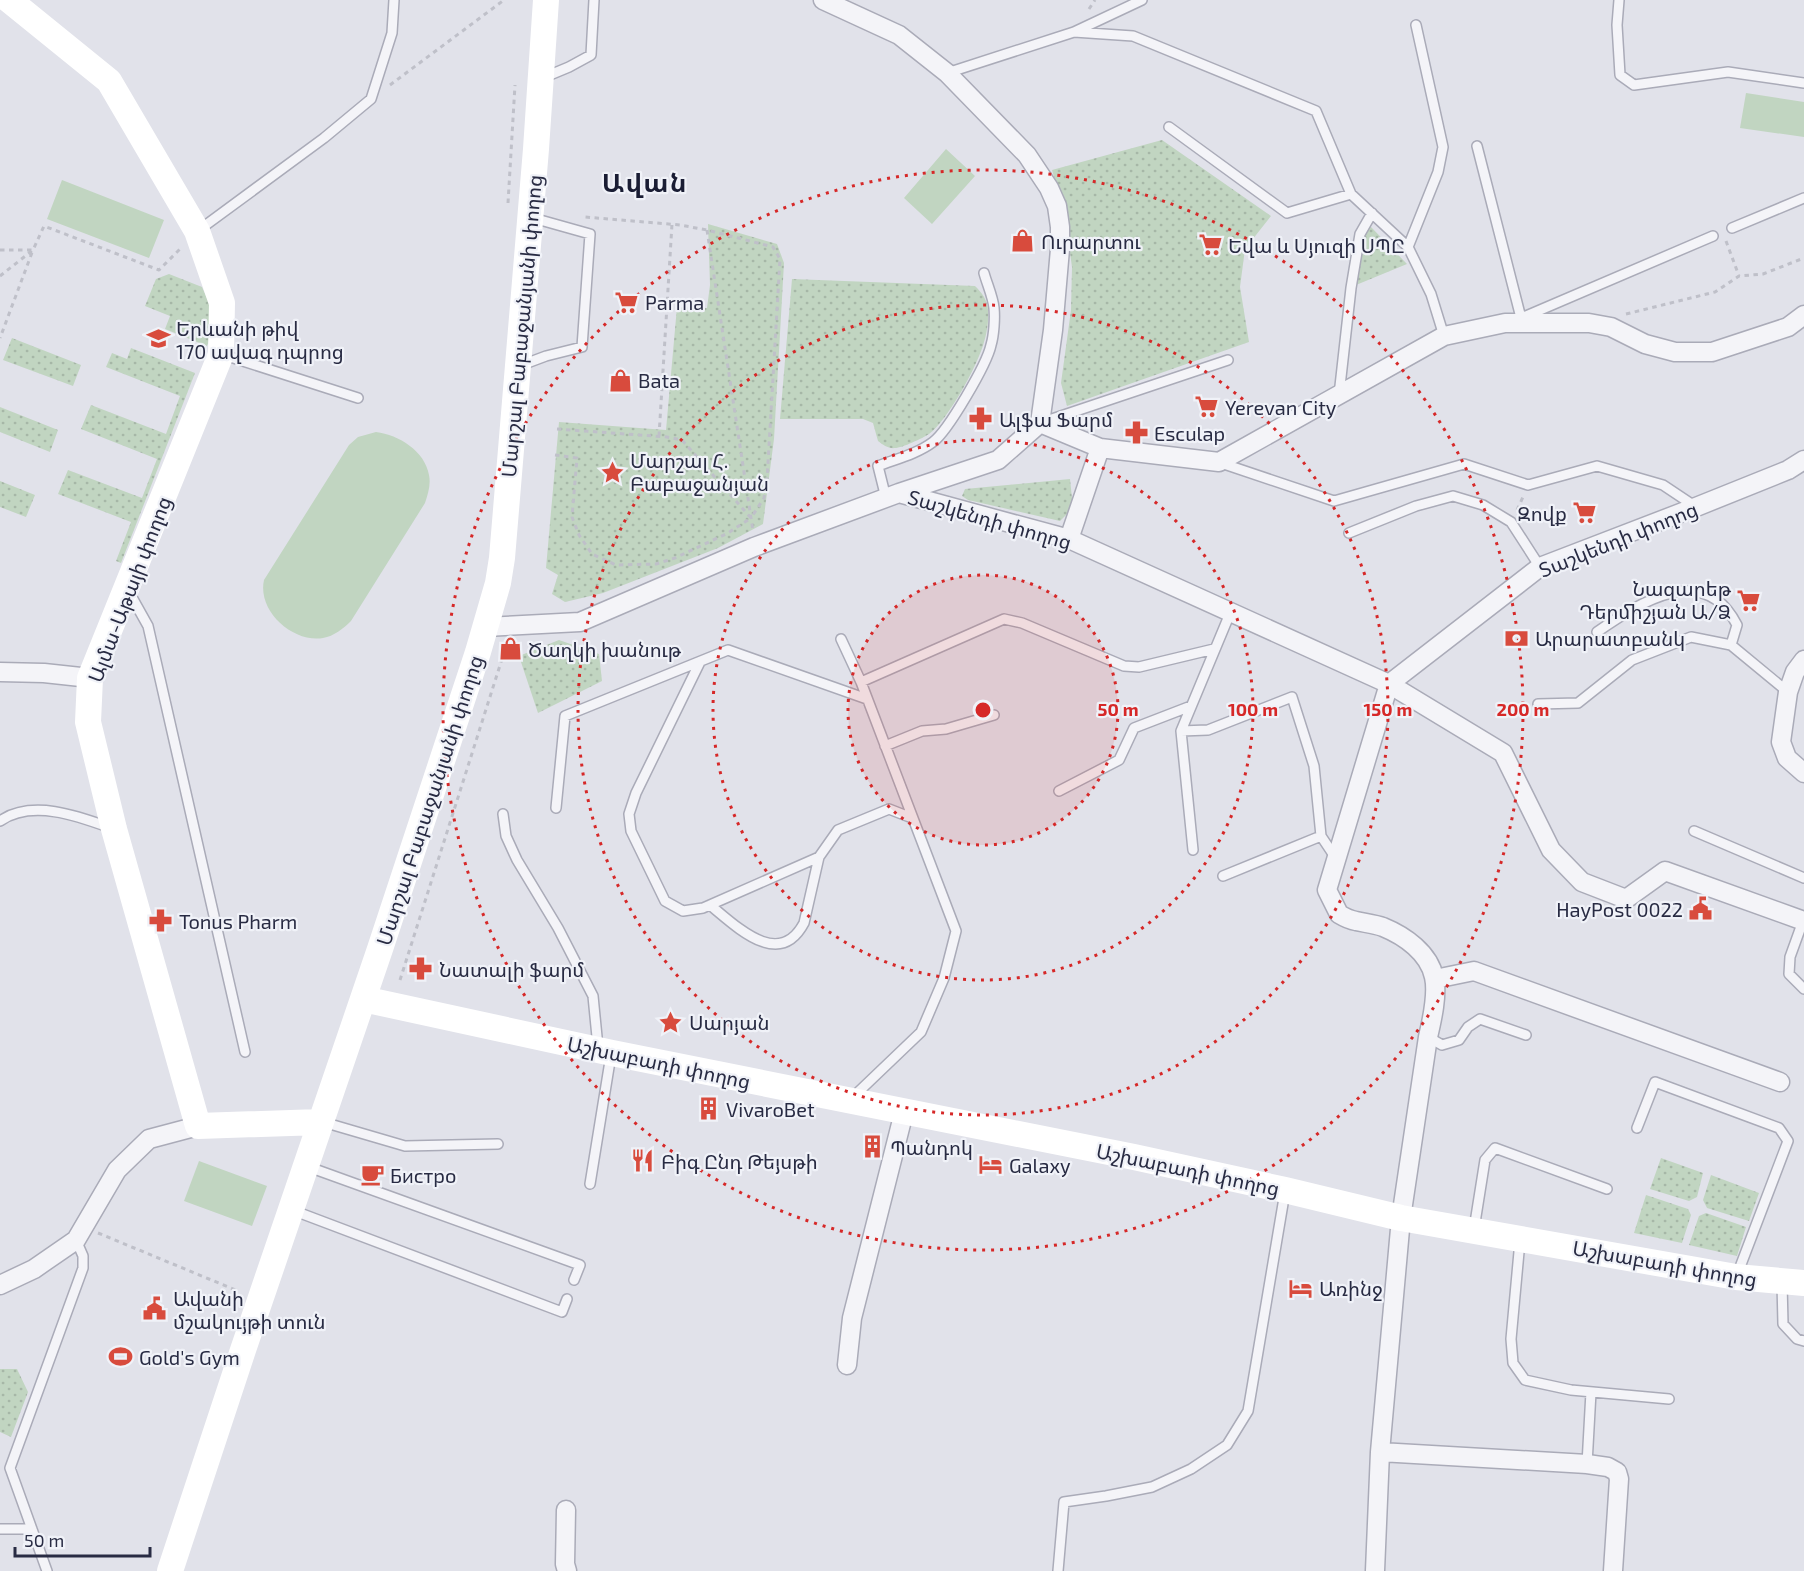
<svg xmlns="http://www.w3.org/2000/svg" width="1804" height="1571" font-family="'Exo 2','Noto Sans Armenian',sans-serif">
<defs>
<pattern id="grass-dots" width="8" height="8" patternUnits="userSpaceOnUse" patternTransform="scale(1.5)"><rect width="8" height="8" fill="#c1d5c1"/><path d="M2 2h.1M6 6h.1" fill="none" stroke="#a6b7a7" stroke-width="1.8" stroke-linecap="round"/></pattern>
</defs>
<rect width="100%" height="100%" fill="#e1e2ea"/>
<path fill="url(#grass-dots)" d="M1162,140l109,76 -26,33 -5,38 9,55 -182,64 -6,-23 10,-73 1,-43 -8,-56 -12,-41z
M708,224l69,20 7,19 -10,176 -11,85 -45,24 -115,45 -38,9 -13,-8 6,-19 -12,-7 13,-146 107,8 11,-123 30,1 3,-23z
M1371,227l36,37 -51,21 8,-56z
M169,274l33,13 15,34 -10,25 -42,-17 5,-13 -25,-10 11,-27z
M792,279l183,7c7,7 12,13 13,24 1,9 -1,23 -4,32 -6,23 -36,78 -55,92 -6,4 -27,14 -34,14 -6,1 -12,-3 -17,-7l-5,-18 -10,-4h-83z
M12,338l69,27 -8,21 -70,-26z
M131,348l64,25 -74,190 -5,-2 15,-39 -73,-28 10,-24 74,28 15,-39 -76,-30 10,-24 75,29 14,-38 -74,-29 6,-14 15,6z
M0,407l58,23 -8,22 -50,-20z
M1070,479l3,29 -13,13 -92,-21 -6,-4 3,-7z
M0,481l35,14 -9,22 -26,-10z
M559,640l40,14 3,27 -64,32 -19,-57z
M1661,1158l42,15 -6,24 -8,4 -39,-12z
M1711,1175l48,18 -10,28 -42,-13 -4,-8z
M1646,1195l42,14 3,6 -9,28 -48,-10z
M1706,1213l40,14 -9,29 -48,-11 10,-29z
M0,1369h17l11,23 -17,45 -11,-5z"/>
<path fill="#c1d5c1" d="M1746,93l58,9v35l-64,-9z
M946,149l29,27 -43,48 -28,-26z
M62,180l102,40 -15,38 -102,-39z
M376,432c23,3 49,19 53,43 2,10 -1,19 -4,28l-74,118c-8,8 -17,15 -28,17 -30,5 -66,-27 -59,-58l85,-135 9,-8z
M199,1161l68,25 -15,40 -68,-25z"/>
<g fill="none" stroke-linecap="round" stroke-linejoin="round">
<defs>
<path id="lane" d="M1619,0l-2,25 3,50 14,10 94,-13 76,11
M1074,32l59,4 183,75 35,83
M947,73l127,-41 68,-32
M545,77l24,-10 22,-12 3,-55
M1169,127l118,86 64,-19 57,53 23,47 13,42
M1477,146l44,172
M1732,228l72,-30
M199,230l125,-92 47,-39 21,-66 2,-33
M1408,247l30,-75 5,-25 -27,-122
M1519,319l194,-83
M224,355l134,43
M522,365l24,-9 36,-9 8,-113 -57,-16
M1339,395l12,-107 9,-54 12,-21
M1043,422l185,-62
M1221,463l113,38 130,-37 64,21 69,-19 66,19 33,22
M886,498l-8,-32c18,-7 39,-12 55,-24 15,-11 54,-78 58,-97 3,-10 4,-27 3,-37 -1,-11 -7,-24 -10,-35
M1349,533l67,-27 37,-10 30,9 28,17 29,45
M129,592l19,34 97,426
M1597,632c42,-29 107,-72 140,-7l-6,20
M841,639l20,43 95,249 -12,47 -23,54 -69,66
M700,662l-64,131 -7,21 2,17 34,70 18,10 20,-3 116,-51 19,-27 51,-21 23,9
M861,682l143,-63 18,4 102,43 15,1 75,-18
M1538,704l40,-1 54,-43 59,-23 40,8 57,47
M1181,731l27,-1 84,-33 22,69 7,70 14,21
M885,746l37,-15 24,-2 48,-14
M1059,791l60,-31 15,-32 57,-22
M556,808l9,-92 163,-66 139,49
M503,814l3,22 11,24 41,68 35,68 5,51
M0,821c32,-22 78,-5 111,7
M1694,831l110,47
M1193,850l-12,-119 50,-120
M1223,876l98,-40
M710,905c26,21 69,65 94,18l15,-66
M1803,921l-13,36 -1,17 15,15
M1428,1037l14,8 17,-5 9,-13 12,-8 46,16
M323,1122l82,24 93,-2
M1637,1128l18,-46 124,46 9,13 -51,134
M306,1166l274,99 -6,15
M590,1184l21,-129
M292,1210l270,102 5,-13
M1474,1229l11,-69 10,-12 112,41
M1520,1241l-9,98 2,24 12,17 46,10 98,9
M1782,1283l1,41 14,15 7,2
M1587,1464l4,-72
M0,1529h32
M47,1571l-37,-103 73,-200v-12l-7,-16
M1058,1571l6,-69 42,-6 46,-9 39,-18 36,-24 21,-34 37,-219"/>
<path id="street" d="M1040,423l60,25 119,14 225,-126 61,-13h84l22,4 34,17 30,8h37l76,-25 16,-12
M899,493l170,46 320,145 114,69 48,97 31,32 44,17 39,-28 139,50
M1069,539l31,-91
M485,627l95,-5 174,-75 145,-54 99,-33 42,-37 13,-93 7,-81v-22l-3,-21 -8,-18 -22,-33 -80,-82 -48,-38 -76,-35
M1804,660l-9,12 -7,20 -7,50 6,16 17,15
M0,672l44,1 46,5
M1389,684l151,-117 156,-60 92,-37 16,-10
M1435,979l39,-8 306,111
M0,1285l34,-16 42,-29 41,-70 32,-31 49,-13
M847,1365l5,-47 52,-206
M1380,1452l207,12 21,3 9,5 2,7 -6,92
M566,1510l-1,54 2,7
M1375,1571l5,-119 21,-234 27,-181c4,-17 10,-43 6,-60 -5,-24 -29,-41 -51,-50 -8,-3 -18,-4 -27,-6 -6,-1 -12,-4 -17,-7l-12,-24 62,-206"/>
</defs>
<use href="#lane" stroke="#aaabb8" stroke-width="12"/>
<use href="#street" stroke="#aaabb8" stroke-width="21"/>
<path stroke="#bfc0c9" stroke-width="3" stroke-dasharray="4.5 4.5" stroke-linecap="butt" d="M1089,9l6,-9
M390,85l114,-85
M508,203l7,-118
M707,230l46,301
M1726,241l13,35
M0,250h33l-33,88
M0,276l33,-26 11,-24 115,44 22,-22
M1626,314l89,-22 24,-16 24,-2 41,-16
M557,429l110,8 15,3 69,78 13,-20 3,-18 13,-221 -7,-12 -66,-17 -27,-5 -95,-8
M659,436l13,-212
M555,455l22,3 -5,59 7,18 13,19 24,11 40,-1 19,-6 53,-25 23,-15
M1517,510l6,-13
M400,980l102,-321
M98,1233l140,58"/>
<use href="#lane" stroke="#f4f4f8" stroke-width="9"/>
<use href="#street" stroke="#f4f4f8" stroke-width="18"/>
<path stroke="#fff" stroke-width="26" d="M9,0l100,81 88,150 25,72 -1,51 -131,324 -2,44 26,107 84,297 122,-4
M363,999l249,54 522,104 151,33 116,28 335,59 68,6
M170,1571l73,-221 137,-401 98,-297 20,-69 4,-25 34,-409 10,-149"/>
</g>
<circle cx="983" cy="710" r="135" fill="#d62828" fill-opacity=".12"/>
<g fill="none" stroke="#d62828" stroke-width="3" stroke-dasharray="3 6">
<circle cx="983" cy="710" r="135"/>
<circle cx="983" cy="710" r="270"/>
<circle cx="983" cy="710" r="405"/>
<circle cx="983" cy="710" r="540"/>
</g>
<defs>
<symbol id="shop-bare" viewBox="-9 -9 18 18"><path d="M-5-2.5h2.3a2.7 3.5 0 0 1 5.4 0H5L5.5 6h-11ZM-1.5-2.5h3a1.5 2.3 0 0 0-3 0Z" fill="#d84b3d" stroke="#f0f2f8" stroke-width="2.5" paint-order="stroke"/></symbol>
<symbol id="supermarket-bare" viewBox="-9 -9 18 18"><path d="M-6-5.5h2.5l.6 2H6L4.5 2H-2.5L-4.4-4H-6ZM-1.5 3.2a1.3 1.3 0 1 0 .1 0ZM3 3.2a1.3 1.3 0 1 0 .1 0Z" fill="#d84b3d" stroke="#f0f2f8" stroke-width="2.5" paint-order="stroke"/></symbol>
<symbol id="school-bare" viewBox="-9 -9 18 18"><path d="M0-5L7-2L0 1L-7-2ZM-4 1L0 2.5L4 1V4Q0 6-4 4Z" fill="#d84b3d" stroke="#f0f2f8" stroke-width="2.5" paint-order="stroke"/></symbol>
<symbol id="pharmacy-bare" viewBox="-9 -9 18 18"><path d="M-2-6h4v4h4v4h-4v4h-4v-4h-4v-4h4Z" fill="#d84b3d" stroke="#f0f2f8" stroke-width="2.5" paint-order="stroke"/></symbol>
<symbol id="sight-bare" viewBox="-9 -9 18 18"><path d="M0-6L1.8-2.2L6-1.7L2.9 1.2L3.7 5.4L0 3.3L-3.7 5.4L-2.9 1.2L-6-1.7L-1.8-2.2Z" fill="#d84b3d" stroke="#f0f2f8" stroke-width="2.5" paint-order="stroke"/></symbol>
<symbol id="bank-bare" viewBox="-9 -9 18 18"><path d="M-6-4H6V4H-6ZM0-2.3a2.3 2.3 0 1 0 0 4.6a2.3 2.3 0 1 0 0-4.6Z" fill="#d84b3d" stroke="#f0f2f8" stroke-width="2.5" paint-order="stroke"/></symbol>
<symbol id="civic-bare" viewBox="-9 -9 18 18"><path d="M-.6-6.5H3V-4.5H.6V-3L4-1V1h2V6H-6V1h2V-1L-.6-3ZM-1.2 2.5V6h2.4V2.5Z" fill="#d84b3d" stroke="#f0f2f8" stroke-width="2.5" paint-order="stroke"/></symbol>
<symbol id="building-bare" viewBox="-9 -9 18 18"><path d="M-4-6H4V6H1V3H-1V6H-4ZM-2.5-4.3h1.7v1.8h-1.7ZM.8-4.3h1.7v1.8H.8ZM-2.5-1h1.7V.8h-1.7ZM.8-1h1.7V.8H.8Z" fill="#d84b3d" stroke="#f0f2f8" stroke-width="2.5" paint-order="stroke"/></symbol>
<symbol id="restaurant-bare" viewBox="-9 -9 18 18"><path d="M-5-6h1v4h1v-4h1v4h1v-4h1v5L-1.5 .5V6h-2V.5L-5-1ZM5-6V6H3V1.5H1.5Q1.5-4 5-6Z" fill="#d84b3d" stroke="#f0f2f8" stroke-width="2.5" paint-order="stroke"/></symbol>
<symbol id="hotel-bare" viewBox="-9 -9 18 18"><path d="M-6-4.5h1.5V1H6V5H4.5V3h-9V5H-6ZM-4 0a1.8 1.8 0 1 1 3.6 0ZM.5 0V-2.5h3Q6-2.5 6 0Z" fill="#d84b3d" stroke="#f0f2f8" stroke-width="2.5" paint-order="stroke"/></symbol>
<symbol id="cafe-bare" viewBox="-9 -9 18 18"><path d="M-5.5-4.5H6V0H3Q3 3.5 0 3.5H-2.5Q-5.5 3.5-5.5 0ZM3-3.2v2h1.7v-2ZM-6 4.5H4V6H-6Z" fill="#d84b3d" stroke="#f0f2f8" stroke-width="2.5" paint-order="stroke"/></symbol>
<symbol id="stadium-bare" viewBox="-9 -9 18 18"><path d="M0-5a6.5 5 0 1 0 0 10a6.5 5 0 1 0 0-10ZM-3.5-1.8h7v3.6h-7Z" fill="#d84b3d" stroke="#f0f2f8" stroke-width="2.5" paint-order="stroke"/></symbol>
</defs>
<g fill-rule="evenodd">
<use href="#shop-bare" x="1006" y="224" width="33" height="33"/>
<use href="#supermarket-bare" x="1194" y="228" width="33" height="33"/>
<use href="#supermarket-bare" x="610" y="286" width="33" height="33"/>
<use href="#school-bare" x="142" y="322" width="33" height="33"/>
<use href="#shop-bare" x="604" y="364" width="33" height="33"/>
<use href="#supermarket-bare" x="1190" y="390" width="33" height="33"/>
<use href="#pharmacy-bare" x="964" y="402" width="33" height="33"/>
<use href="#pharmacy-bare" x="1120" y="416" width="33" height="33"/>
<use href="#sight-bare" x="596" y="456" width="33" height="33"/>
<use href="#supermarket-bare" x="1568" y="496" width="33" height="33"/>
<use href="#supermarket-bare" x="1732" y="584" width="33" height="33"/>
<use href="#bank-bare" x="1500" y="622" width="33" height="33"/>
<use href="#shop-bare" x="494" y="632" width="33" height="33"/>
<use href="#civic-bare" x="1684" y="892" width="33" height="33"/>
<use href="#pharmacy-bare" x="144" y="904" width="33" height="33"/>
<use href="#pharmacy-bare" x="404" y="952" width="33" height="33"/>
<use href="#sight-bare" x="654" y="1006" width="33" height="33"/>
<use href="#building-bare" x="692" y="1092" width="33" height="33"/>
<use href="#building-bare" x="856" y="1130" width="33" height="33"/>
<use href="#restaurant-bare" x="626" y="1144" width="33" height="33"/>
<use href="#hotel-bare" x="974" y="1148" width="33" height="33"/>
<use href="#cafe-bare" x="356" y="1158" width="33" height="33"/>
<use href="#hotel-bare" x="1284" y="1272" width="33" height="33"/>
<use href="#civic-bare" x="138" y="1292" width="33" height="33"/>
<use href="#stadium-bare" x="104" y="1340" width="33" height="33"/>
</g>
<g text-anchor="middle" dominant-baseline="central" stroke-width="4.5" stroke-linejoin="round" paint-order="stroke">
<g font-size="20" fill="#282b43" stroke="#f0f2f8" text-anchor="start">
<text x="1041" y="241">Ուրարտու</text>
<text x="1228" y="245">Եվա և Սյուզի ՍՊԸ</text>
<text x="645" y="302">Parma</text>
<text x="176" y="328">Երևանի թիվ<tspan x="176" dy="23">170 ավագ դպրոց</tspan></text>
<text x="638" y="380">Bata</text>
<text x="1225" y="407">Yerevan City</text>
<text x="999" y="419">Ալֆա Ֆարմ</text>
<text x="1154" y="433">Esculap</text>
<text x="630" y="460">Մարշալ Հ.<tspan x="630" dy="23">Բաբաջանյան</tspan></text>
<text x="1567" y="513" text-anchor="end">Զովք</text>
<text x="1731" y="588" text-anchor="end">Նազարեթ<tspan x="1731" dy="23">Դերմիշյան Ա/Ձ</tspan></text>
<text x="1535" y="638">Արարատբանկ</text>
<text x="528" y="649">Ծաղկի խանութ</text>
<text x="1683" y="909" text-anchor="end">HayPost 0022</text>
<text x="179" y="921">Tonus Pharm</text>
<text x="439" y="969">Նատալի ֆարմ</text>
<text x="689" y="1022">Սարյան</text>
<text x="726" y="1109">VivaroBet</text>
<text x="890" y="1147">Պանդոկ</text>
<text x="661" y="1161">Բիգ Ընդ Թեյսթի</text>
<text x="1009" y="1165">Galaxy</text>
<text x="390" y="1175">Бистро</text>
<text x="1319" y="1288">Առինջ</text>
<text x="173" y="1298">Ավանի<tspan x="173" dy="23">մշակույթի տուն</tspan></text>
<text x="139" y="1357">Gold's Gym</text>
</g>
<g font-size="20" fill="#282b43" stroke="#f0f2f8">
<text transform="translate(521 326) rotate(-85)">Մարշալ Բաբաջանյանի փողոց</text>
<text transform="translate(990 519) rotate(16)">Տաշկենդի փողոց</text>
<text transform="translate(1618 539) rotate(-22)">Տաշկենդի փողոց</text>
<text transform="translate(129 589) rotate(-69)">Ալմա-Աթայի փողոց</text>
<text transform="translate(429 800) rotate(-72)">Մարշալ Բաբաջանյանի փողոց</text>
<text transform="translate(659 1062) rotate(12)">Աշխաբադի փողոց</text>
<text transform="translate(1188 1169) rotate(12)">Աշխաբադի փողոց</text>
<text transform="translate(1665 1263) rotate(10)">Աշխաբադի փողոց</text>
</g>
<g font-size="26" font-weight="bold" letter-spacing="1.5" fill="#1a1d34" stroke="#f0f2f8">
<text x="645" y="181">Ավան</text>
</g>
</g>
<circle cx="983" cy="710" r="9" fill="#d62828" stroke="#f0f2f8" stroke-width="3"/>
<g font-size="18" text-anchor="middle" font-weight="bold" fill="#d62828" stroke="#f0f2f8" stroke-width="4.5" stroke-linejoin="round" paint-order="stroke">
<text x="1118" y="716">50 m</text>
<text x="1253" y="716">100 m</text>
<text x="1388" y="716">150 m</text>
<text x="1523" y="716">200 m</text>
</g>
<path d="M15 1547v9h135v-9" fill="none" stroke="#282b43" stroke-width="3"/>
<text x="24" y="1547" font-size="18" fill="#282b43" stroke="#f0f2f8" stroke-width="4.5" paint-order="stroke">50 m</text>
</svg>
